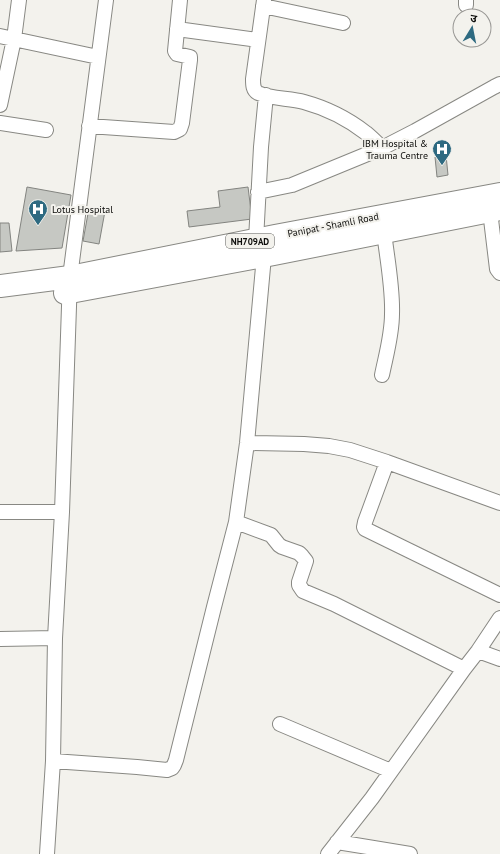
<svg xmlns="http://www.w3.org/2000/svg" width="500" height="854" font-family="'PT Sans','Noto Sans Devanagari',sans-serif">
<rect width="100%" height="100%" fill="#f3f2ed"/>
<path fill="#c6c8c3" stroke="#838480" d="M446,155l2,20 -11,2 -2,-20z
M27,187l44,8 -9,53 -46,3z
M248,187l4,32 -63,8 -2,-16 33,-4 -2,-16z
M89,208l16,3 -6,33 -16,-3z
M0,223h9l3,28 -12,1z"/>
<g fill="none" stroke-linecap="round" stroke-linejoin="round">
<defs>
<path id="street" d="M264,0l-11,79c0,6 0,11 5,14 13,6 32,5 46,9 22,6 44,17 62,31 6,5 11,10 16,15
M466,0v5
M263,6l80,17
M177,29l81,11
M0,36l98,21
M0,105l14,-66 5,-39
M0,123l46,7
M89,126l85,6 6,-3 2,-6 8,-63v-3l-13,-3 -2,-3 5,-51
M258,192l34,-7 90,-37 33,-17 79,-44 6,-3
M490,211l7,58 3,4
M382,375c4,-20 10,-40 10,-61 1,-26 -5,-56 -8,-82
M247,443l57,1 25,2 21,4 37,12 113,41
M387,462l-22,60 -1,5 1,2 135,66
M0,512h62
M236,522l35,13 8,10 3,2 17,6 3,3 4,5 -7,21v3l4,6 31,13 130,65
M0,639l55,-1
M478,651l22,8
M280,724l111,47
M53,761l84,6 30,3 5,-2 2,-3 2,-5 38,-153 22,-85 11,-79 17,-187 -8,-16 5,-93 5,-52
M337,842l73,12
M47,854l6,-93 2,-123 7,-126 8,-235 36,-277
M328,854l44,-56 92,-129 14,-18 22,-33"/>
<path id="highway" d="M0,286l70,-9 205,-41 225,-42
M65,293l209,-39 226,-45"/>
</defs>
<use href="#street" stroke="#888883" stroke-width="16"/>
<use href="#highway" stroke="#888883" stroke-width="24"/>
<use href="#street" stroke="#fff" stroke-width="14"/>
<use href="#highway" stroke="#fff" stroke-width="22"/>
</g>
<defs>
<symbol id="hospital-pin" viewBox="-11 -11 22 30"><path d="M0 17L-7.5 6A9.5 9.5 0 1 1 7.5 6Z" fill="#2e6a81" stroke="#f3f2ed"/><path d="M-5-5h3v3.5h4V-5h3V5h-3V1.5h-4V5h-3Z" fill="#fff"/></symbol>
</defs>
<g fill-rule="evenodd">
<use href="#hospital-pin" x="431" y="138" width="22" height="30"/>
<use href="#hospital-pin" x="27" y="198" width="22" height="30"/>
</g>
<g text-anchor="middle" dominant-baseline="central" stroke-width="4" stroke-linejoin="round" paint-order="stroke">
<rect fill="#f3f2ed" stroke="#52524f" stroke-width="1" x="226" y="234" width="48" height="14" rx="3"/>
<g font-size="9" font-weight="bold" fill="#0d0d0b">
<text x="250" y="241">NH709AD</text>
</g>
<g font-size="10" fill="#0d0d0b" stroke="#f3f2ed" text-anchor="end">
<text x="428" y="143">IBM Hospital &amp;<tspan x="428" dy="12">Trauma Centre</tspan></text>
<text x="52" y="209" text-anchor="start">Lotus Hospital</text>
</g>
<g font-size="10" fill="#0d0d0b" stroke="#f3f2ed">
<text transform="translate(333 225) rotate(-11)">Panipat - Shamli Road</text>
</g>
</g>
<g transform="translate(472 28) rotate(10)"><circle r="19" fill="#f3f2ed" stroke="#979693"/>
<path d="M0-3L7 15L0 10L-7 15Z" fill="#2e6a81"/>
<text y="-6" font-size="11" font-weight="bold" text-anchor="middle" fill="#0d0d0b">उ</text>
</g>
</svg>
